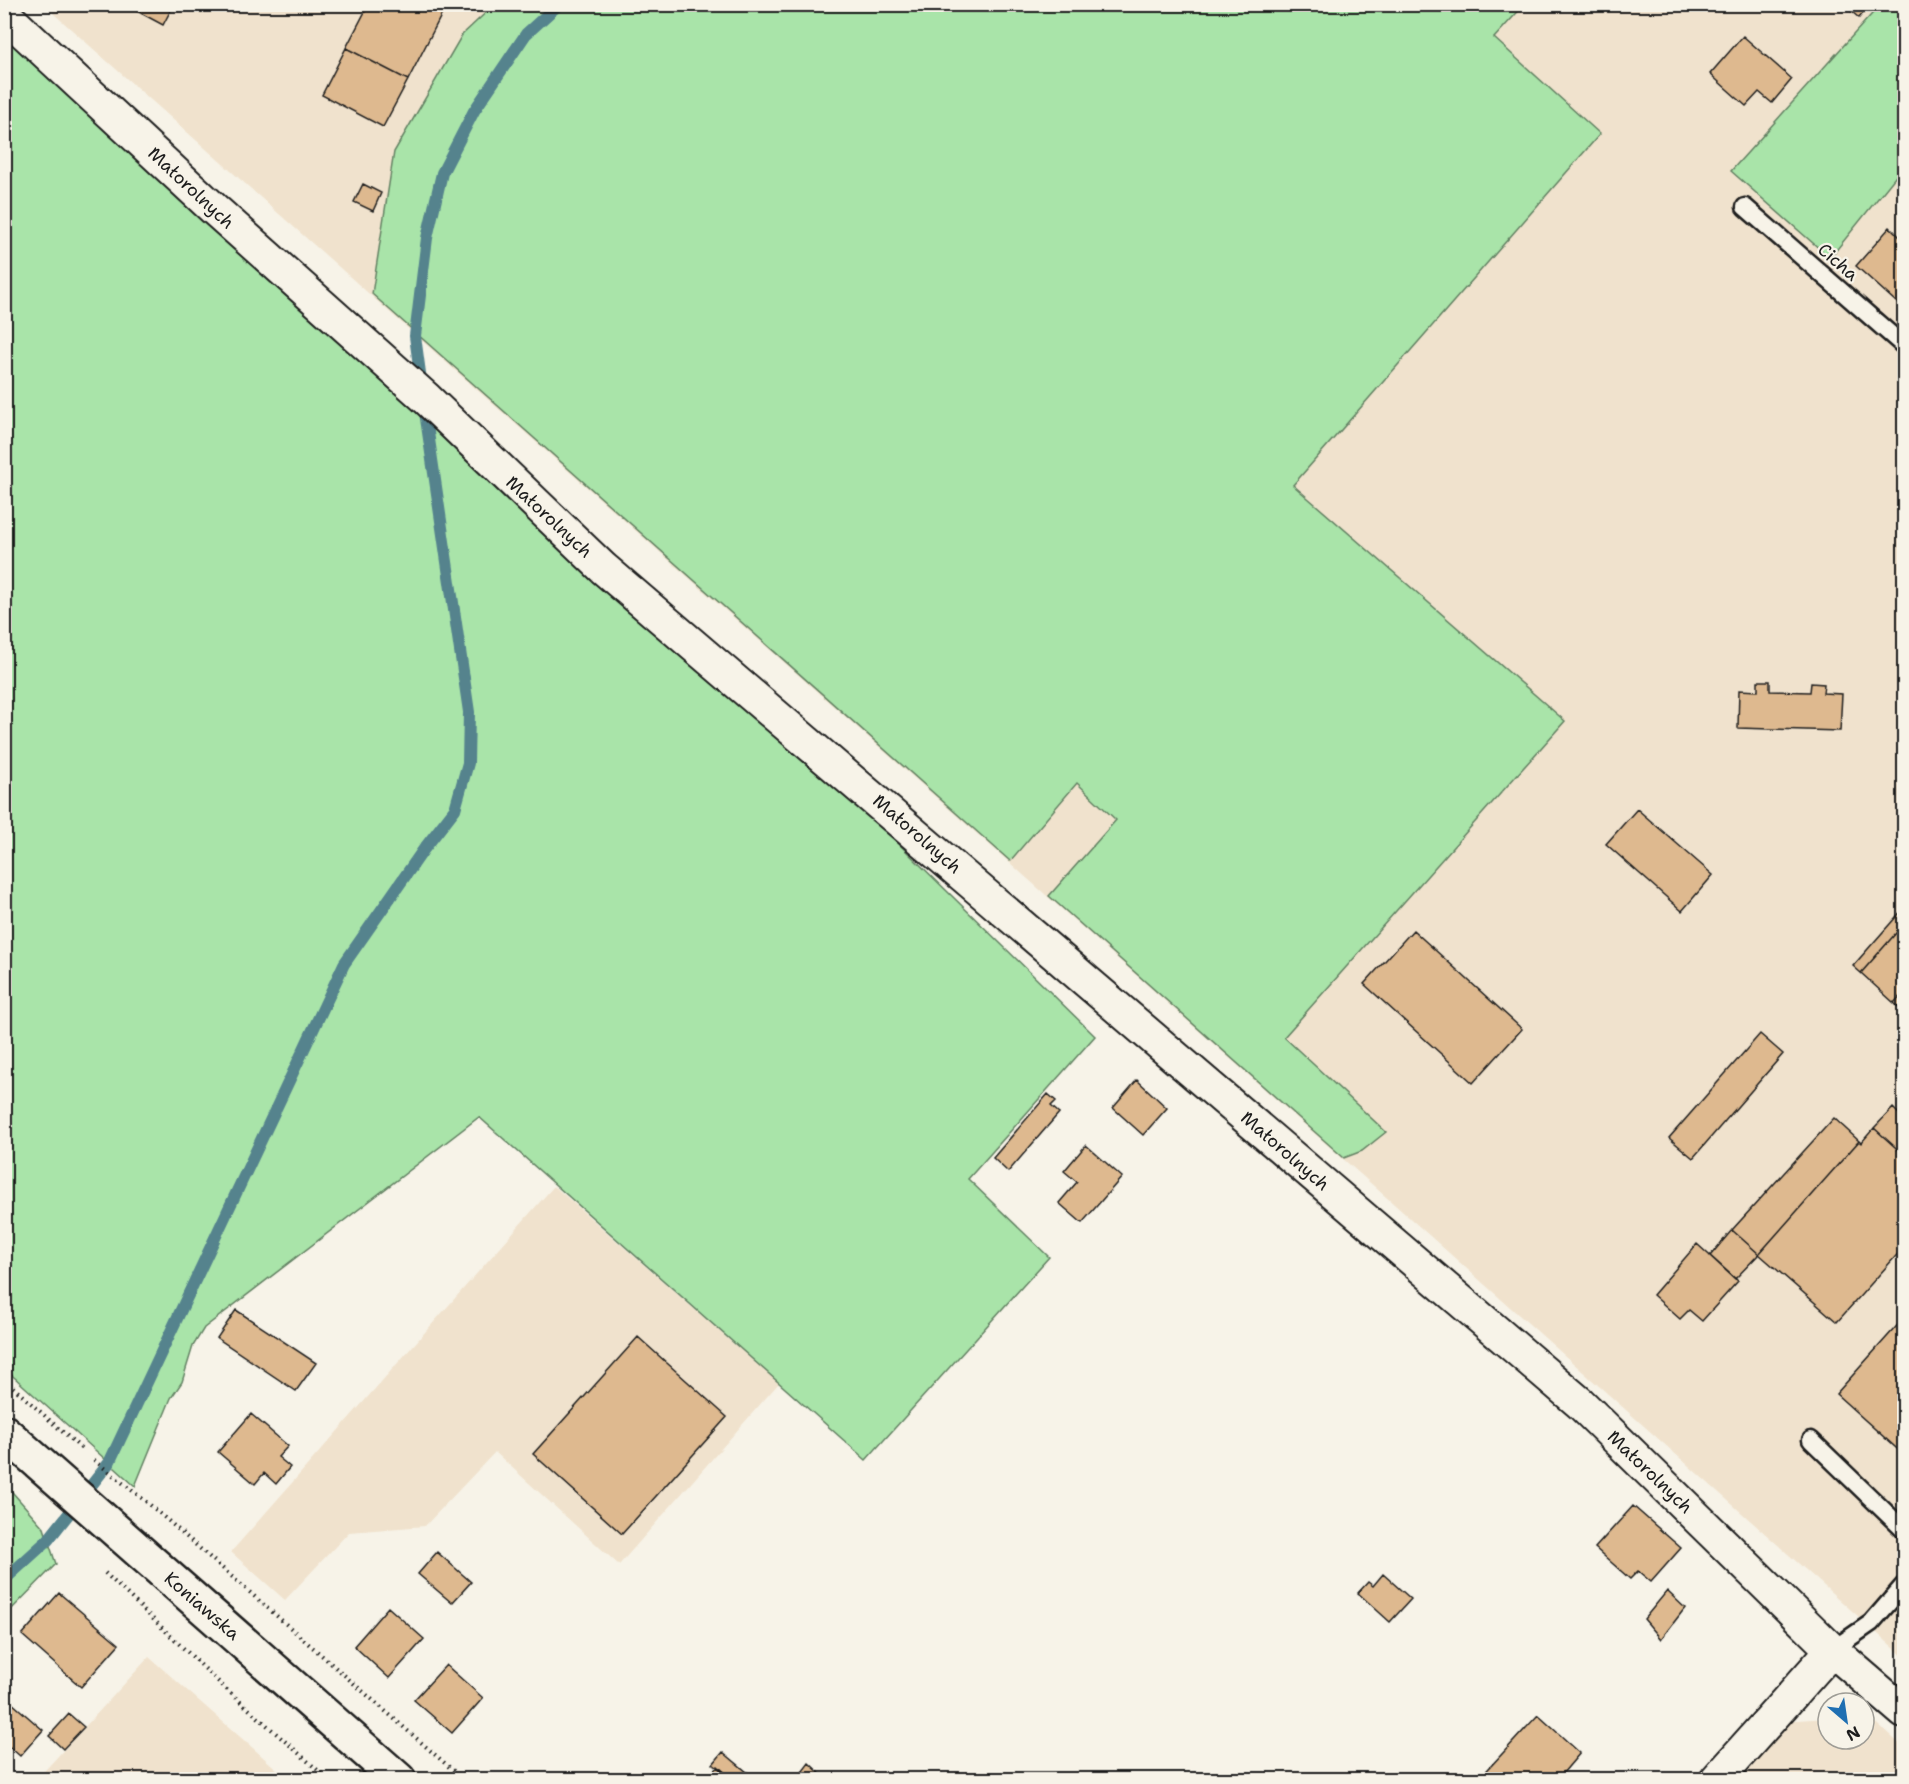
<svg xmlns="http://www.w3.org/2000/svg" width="1909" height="1784" font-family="'Shantell Sans',sans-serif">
<rect width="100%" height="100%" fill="#f7f3e8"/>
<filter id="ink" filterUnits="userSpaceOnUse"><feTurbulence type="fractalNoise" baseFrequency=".0167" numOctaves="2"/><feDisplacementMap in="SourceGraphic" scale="12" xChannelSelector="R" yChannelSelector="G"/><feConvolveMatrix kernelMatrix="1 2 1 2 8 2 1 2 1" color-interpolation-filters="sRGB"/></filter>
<g filter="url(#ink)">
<path fill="#f0e2cd" d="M45,5h1859v1652l-1859,-1651z
M554,1186l225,197 -160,182 -124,-113 -70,74 -76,6 -64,68 -54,-48z
M149,1657l139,122h-251z
M1868,1715l36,33v31l-174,1 51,-59 47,-3v21h36v-23z"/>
<path fill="#a9e4a9" stroke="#628062" stroke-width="1.5" d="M494,5h1030l-30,33 106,96 -307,351 272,236 -281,316 102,95 -24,19 -18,7 -295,-262 67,-76 -39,-37 -67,78 -638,-567 22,-142 68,-117z
M1880,5h24v161l-74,92 -99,-87z
M4,30l801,722 290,284 -127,143 81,78 -183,203 -387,-343 -275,211 -11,18 -11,36 -11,16 -36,88 -130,-117z
M5,1484l39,44 12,36 -51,52z"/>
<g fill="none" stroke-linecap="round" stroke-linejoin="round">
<path stroke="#54838d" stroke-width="12" d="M422,388l-7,-52 12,-98 15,-65 32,-62 52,-77 33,-30
M4,1580l44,-40 61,-77 235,-499 80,-115 31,-40 13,-46 1,-51 -45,-307"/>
</g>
<path fill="#deb98f" stroke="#1c1c1c" stroke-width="1.5" d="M124,4h50l-11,21z
M369,4h78l-39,76 -62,-32z
M1843,4h28l-12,14z
M1743,36l49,43 -20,24 -13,-11 -13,14 -36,-32z
M346,48l62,32 -25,47 -61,-32z
M363,184l18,9 -8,18 -19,-9z
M1890,227l14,14v68l-48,-43z
M1758,681h12v10l40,1 1,-9 13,1 -1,9 19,1 -2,37 -102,-3 1,-38 19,1z
M1637,809l76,66 -31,36 -76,-67z
M1904,908v16l-43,49 -8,-7z
M1904,924v68l-10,11 -33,-30z
M1413,930l109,99 -49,54 -109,-99z
M1904,992v20l-10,-9z
M1760,1034l23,20 -90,104 -24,-20z
M1137,1080l30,28 -24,27 -30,-27z
M1048,1094l8,7 -5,5 8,7 -51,59 -15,-14z
M1893,1108l11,11v36l-30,-27z
M1834,1118l25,23 -100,113 -27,-24z
M1874,1128l30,27v92l-67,75 -78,-68 100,-113 2,2z
M1086,1145l36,32 -40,46 -23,-20 18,-21 -13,-11z
M1732,1230l27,24 -24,25 -25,-23z
M1697,1244l41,37 -36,40 -13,-11 -9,9 -27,-24z
M236,1310l80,53 -20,28 -79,-53z
M1904,1318v137l-68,-61z
M638,1337l89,80 -105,117 -89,-80z
M251,1414l37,32 -10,11 12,10 -14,17 -12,-11 -9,11 -37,-32z
M1633,1506l48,42 -30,34 -13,-11 -8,8 -35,-31z
M437,1552l34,30 -19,21 -34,-29z
M1383,1574l28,25 -21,23 -32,-29 10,-11 5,4z
M1667,1591l18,17 -24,31 -17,-20z
M59,1593l60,51 -38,43 -59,-52z
M388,1607l36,32 -35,39 -35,-32z
M446,1665l37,33 -31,35 -38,-33z
M4,1696l39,34 -23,26 -16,-14z
M69,1714l15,13 -21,22 -14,-13z
M1538,1715l42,38 -23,27h-79z
M723,1752l25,21 -5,7h-10l-20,-16z
M809,1763l18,17h-31z
M718,1766l15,14h-28z"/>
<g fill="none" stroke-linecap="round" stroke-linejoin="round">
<defs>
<path id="service" d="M1745,207l159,139
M1811,1440l93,90
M1832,1650l39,-27 33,-38"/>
<path id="minor" d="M4,14l210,195 213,190 176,169 977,835 252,247 72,62
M1716,1780l116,-130"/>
<path id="secondary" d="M4,1432l395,348"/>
</defs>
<use href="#service" stroke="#1c1c1c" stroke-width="21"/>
<use href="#minor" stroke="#1c1c1c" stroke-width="36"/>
<use href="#secondary" stroke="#1c1c1c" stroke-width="38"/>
<path stroke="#1c1c1c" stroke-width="4" stroke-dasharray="1.5 4.5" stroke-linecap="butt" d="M4,1379l80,72
M94,1460l55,44 315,276
M105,1573l121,116 103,91"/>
<use href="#service" stroke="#f7f3e8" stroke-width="16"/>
<use href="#minor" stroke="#f7f3e8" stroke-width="32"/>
<use href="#secondary" stroke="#f7f3e8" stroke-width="33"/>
</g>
</g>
<g text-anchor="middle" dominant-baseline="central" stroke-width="4.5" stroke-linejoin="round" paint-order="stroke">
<g font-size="18" fill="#1c1c1c" stroke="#f7f3e8">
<text transform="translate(191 188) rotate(43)">Małorolnych</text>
<text transform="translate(1838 262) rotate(41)">Cicha</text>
<text transform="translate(549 517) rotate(43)">Małorolnych</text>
<text transform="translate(917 834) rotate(41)">Małorolnych</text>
<text transform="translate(1285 1151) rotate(41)">Małorolnych</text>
<text transform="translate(1650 1472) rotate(44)">Małorolnych</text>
<text transform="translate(202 1606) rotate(41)">Koniawska</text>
</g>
</g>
<rect width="1909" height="1784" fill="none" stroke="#f7f3e8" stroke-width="24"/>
<rect x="12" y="12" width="1885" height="1760" fill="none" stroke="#1c1c1c" stroke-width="2" filter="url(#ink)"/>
<g transform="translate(1846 1721) rotate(151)"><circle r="28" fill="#f7f3e8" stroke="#9f9d96" stroke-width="1.5"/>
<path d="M0-4.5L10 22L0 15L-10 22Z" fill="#1f6fb2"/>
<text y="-9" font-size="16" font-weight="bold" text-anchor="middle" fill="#1c1c1c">N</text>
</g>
</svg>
